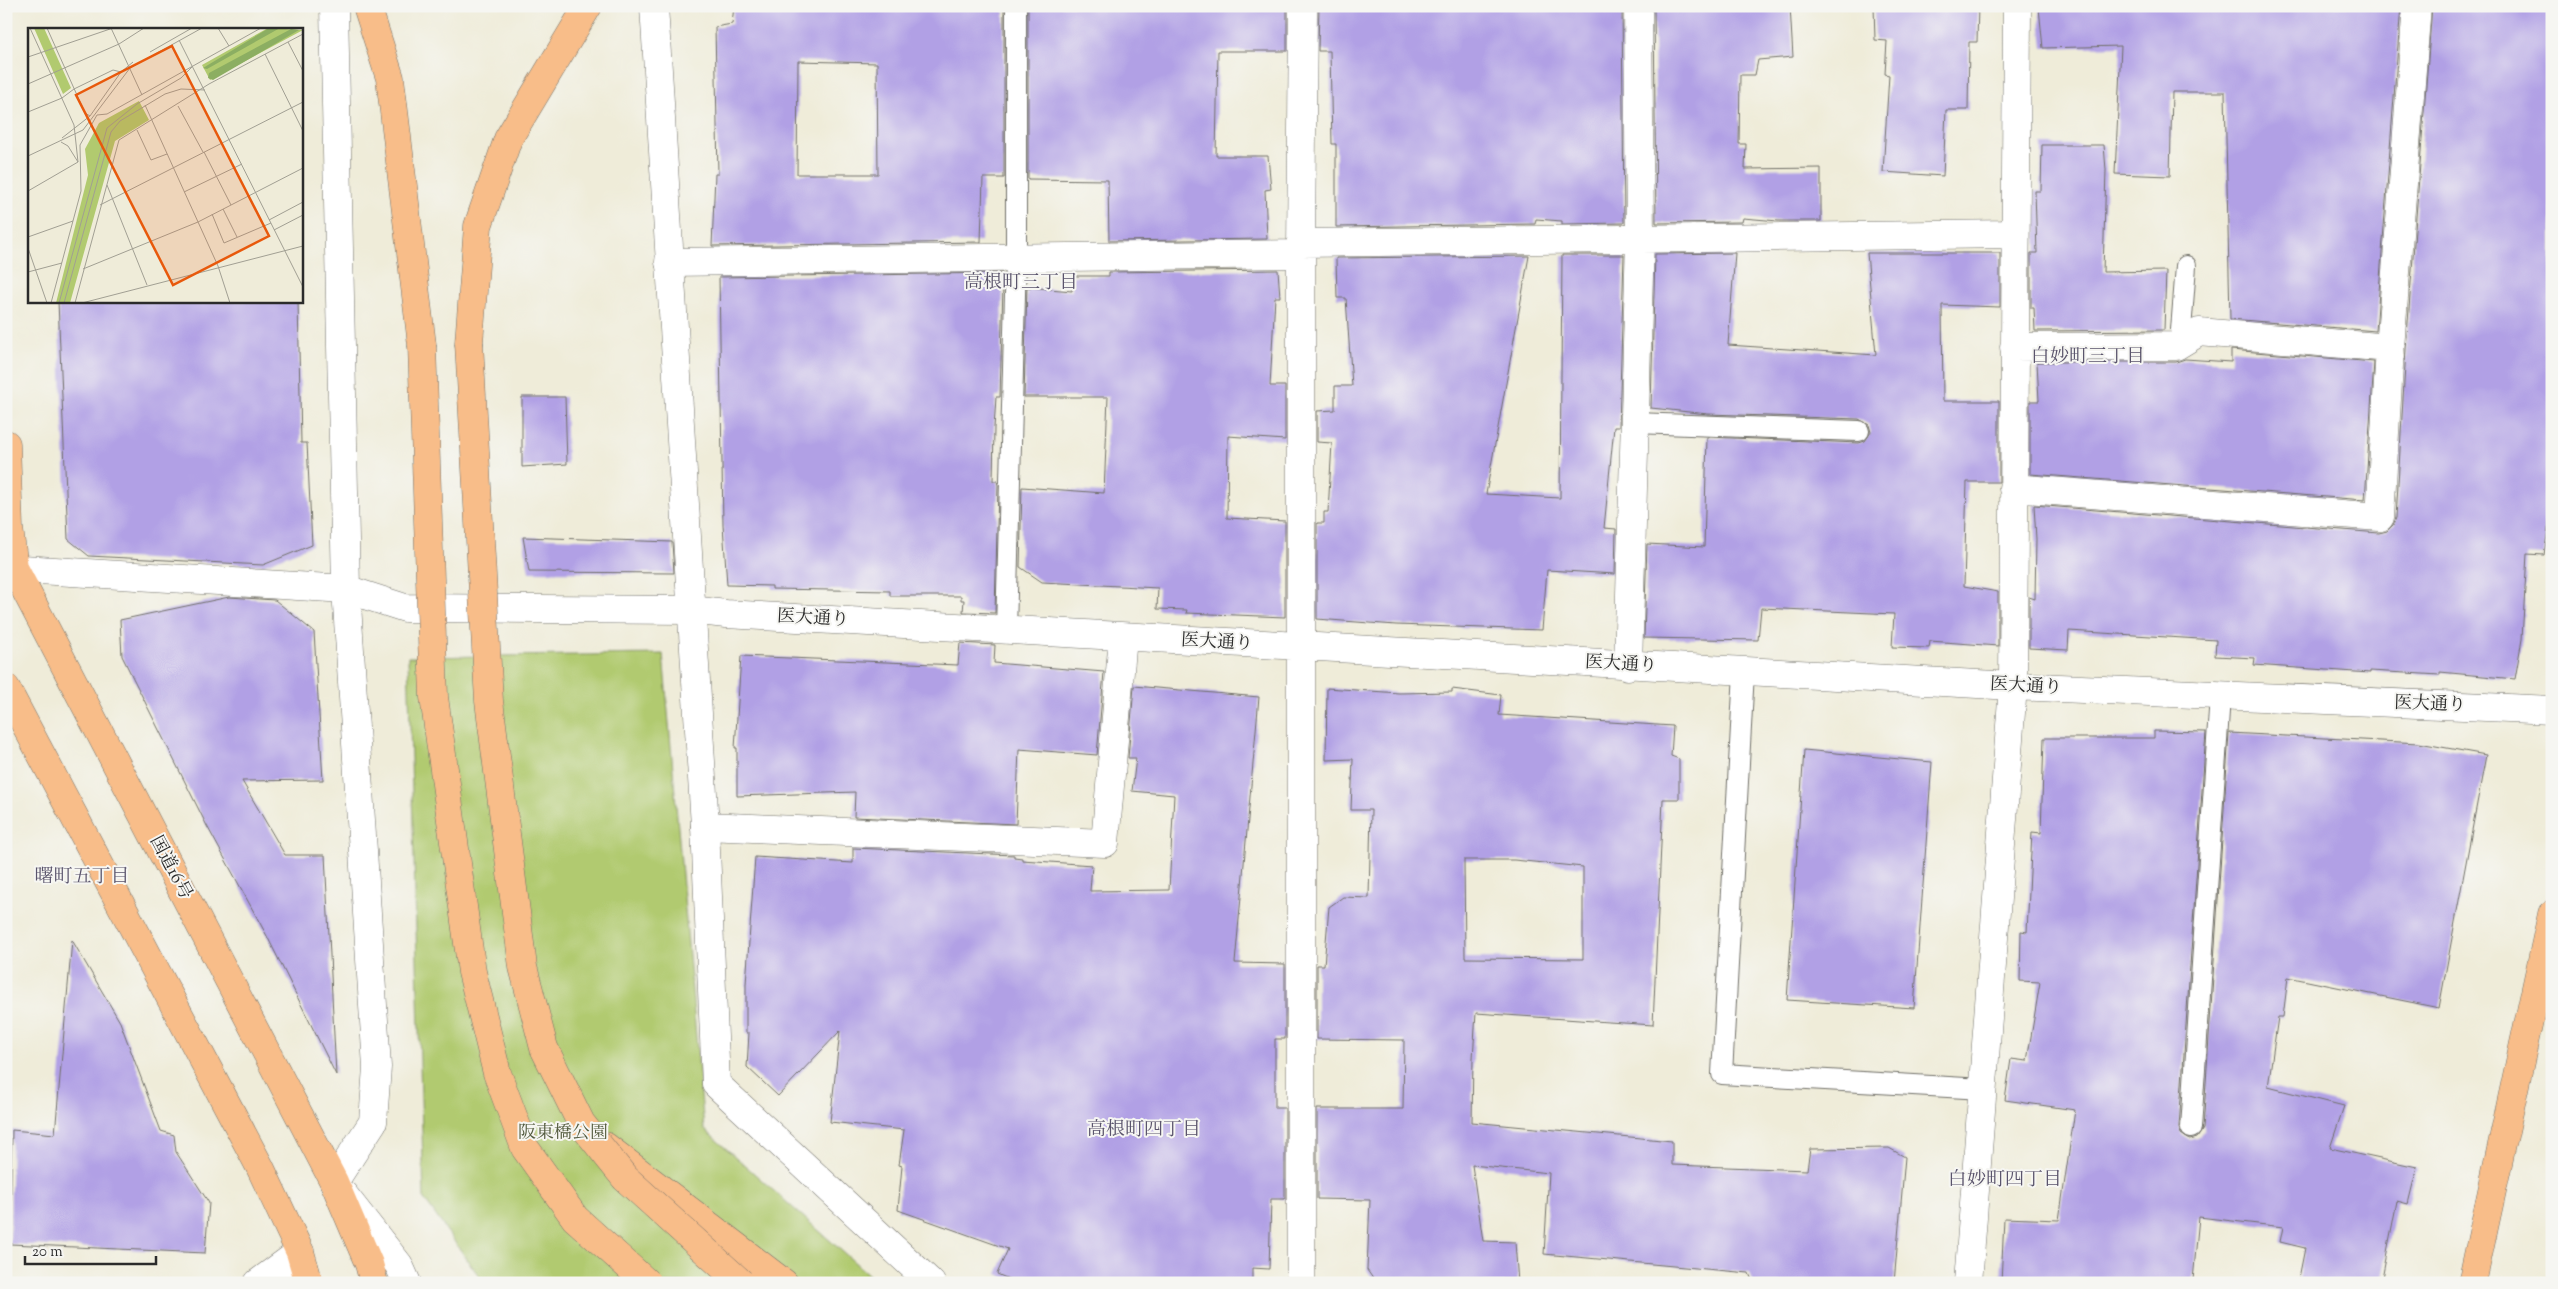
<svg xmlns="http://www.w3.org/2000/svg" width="2558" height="1289" font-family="'Sorts Mill Goudy','Noto Serif JP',serif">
<rect width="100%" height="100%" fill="#f6f6f2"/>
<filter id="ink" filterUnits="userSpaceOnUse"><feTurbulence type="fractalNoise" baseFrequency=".02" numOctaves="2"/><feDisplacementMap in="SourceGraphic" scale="10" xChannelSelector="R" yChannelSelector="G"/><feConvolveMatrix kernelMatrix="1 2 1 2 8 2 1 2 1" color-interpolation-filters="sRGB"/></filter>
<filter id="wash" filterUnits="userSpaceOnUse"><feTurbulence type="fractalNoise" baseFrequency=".0096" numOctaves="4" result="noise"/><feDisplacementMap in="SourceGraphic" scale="20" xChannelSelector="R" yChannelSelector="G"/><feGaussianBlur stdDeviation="1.12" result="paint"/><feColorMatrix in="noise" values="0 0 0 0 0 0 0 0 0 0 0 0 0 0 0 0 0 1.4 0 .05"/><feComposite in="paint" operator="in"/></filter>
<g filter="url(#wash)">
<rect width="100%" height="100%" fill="#efecd9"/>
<path fill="#b1ca6f" stroke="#6e7a4d" d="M663,654l41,475 174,154h-394l-60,-84 -16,-542z"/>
<g id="blocks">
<path fill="#b1a0e5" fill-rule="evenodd" d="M734,6h270v172h-21l-2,64 -269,4 3,-72h3l-3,-147 17,-3zM798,61l79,2 1,111h-81z
M1028,6h259v45h-69l-2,105h52l3,33 -6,1 2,49 -158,2 -1,-61 -80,-1z
M1319,6h303l2,217 -62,1v-3l-26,-2 -1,5 -199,3v-83h-4l-2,-93h-12z
M1654,6h136l3,51 -35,3 -3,15h-15l-1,69h7l-1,25 76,-1v53h-43l-35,-3 -1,4 -86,1z
M1874,6h104l-1,36h-8l-1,68h-22l-3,66 -60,-4 6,-97 -4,-1 2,-33 -12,-1z
M2068,6h333l-25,325 -146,-12 -5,-227h-53l-2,84 -55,-2 6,-128 -78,2 -4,-40z
M2432,6h120v497l-8,52 -17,-1 -5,85 -7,40 -75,-7v3l-70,-4v2l-116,-8 1,-7 -40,-2 1,-16 -147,-9 -1,19 -39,-2v-51l6,2 1,-60 -2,-34 345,28 8,-2 6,-6 3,-7 10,-169z
M2042,145h62l2,25 -3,102 63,-1 -2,59 -129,1 -1,-23h-3v-55h6l-2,-62h6z
M1735,253l-7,92 148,10 -9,-102h133v54l-58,-2 1,96h56v81h-32l-3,104 34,6v54l-68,-5 -1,7 -37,-1 2,-33 -133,-6 -3,32 -114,-2 3,-94 57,3 3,-110 152,6 6,-2 6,-9 -2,-7 -10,-6 -151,-5 -57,-6 4,-154z
M1562,255h62l-5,172h-5l-10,101 12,1 -1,45 -68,-4 -5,60 -146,-5 -79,-6v-96h7v-11h4l4,-69 -15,-1v-31l18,-1v-24h17l-6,-88h-9l-1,-40 193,-2 -43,238 74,4z
M1278,270l2,27h-5l-5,89h15v54l-57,-4 -1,82 58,3v96l-99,-4 1,-3 -30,-1 1,-21 -116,-6 -22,-15 2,-80 82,6 4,-96h-84l3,-110 45,4v-15h37v-4z
M1002,273v11h1l-3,113h-4l-2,31 -1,53h4l1,4 -3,128 -32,-1 1,-12h-3v-4h-71v-5l-118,-2v-3l-45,-1 -4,-60 -4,-248z
M58,301h240l3,142h6l5,102 -49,20 -174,-9 -21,-17z
M2231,350l143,12 -9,138 -335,-26v-73h9l-2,-39h139l9,-3 46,3z
M522,397h43l2,67 -45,3z
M523,537l149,5 2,31 -145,-1z
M229,597l46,3 39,32 9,148 -81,1 43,74h40l11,220 -69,-139 -60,-110 -85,-170 -2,-36z
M960,643l35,2 -1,18 110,9 -7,83 -78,-6 -3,75 -162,-7 1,-25 -118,4v-48h-2l6,-92 217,9z
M1134,686l125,11 -24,266 50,1v75h-10v69h10v91h-14l-2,70 -17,-1v15h-234l-21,-9 11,-25 -110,-39 4,-44 -3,-1 5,-35 -74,-8 10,-91 -62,65 -31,-29 2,-34h-3v-49l9,-127 98,6v-15l161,7v2l8,1v2l70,5 -2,26 79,-1 5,-95 -42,-4 4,-33h-8z
M1327,688l72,5 53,-1v-3l49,6 -2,20 174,11 -2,30 8,3v40h-16l-10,226 -177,-12 -3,45 -1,64 200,19v24l135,5 3,-21 79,-1 16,9 -11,126h-141l-4,-10 -205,-19 5,-81 -77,-8 11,76 32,1 3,41h-142l-9,-13 3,-70 -53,-1v-90h86l1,-69 -87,-1v-74h7l5,-58 14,-10 26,1 2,-88h-20l2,-51 -27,1zM1464,860h50l69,7v92l-118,-1z
M2154,731l52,1 -27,395 2,7 9,6 7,-2 6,-9 26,-396 190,10 67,12 -47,253 -151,-31 -5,40h-5l-10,70 76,19 -14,42 87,19 -9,37 -11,-3 -16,82h-83l7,-35 -25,-6 3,-15 -84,-10 -6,63h-6v3h-186l3,-65 55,2 16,-110 -70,-10 6,-41 16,2 13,-79 -20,-1 1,-50 6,1 5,-100 9,1 3,-95h110z
M1804,750l128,12 -18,246 -127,-8z
M72,940l48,82 41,109 13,4 2,17 33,51 -4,50 -195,-9 2,-114 43,4z"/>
</g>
</g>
<g filter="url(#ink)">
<use href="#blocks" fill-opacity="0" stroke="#706f68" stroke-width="1"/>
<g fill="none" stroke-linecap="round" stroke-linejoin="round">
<defs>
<path id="service" d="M2186,266l-5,64 18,2
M1635,423l224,8
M1006,630l10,-373v-251
M1744,672l-22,402 261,15
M2191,1128l29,-432"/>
<path id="minor" d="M334,6l12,583 31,478 -4,55 -39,60
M1301,243l713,-9
M669,262l632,-8
M2014,347l162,-1 23,-14 191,16
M2013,488l367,29 10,-169 27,-342
M6,568l340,21 59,19 286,2 35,4 1287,72 539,24
M1628,666l12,-428 -2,-232
M705,826l400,17 18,-206
M258,1283l42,-31
M1301,1283v-1029l2,-248
M1968,1283l45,-597 4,-680"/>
<path id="tertiary" d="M654,6l51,820 11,258 215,199
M344,1195l55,70 8,18"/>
<path id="primary" d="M2472,1283l80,-369"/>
<path id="trunk" d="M6,444l3,84 5,40 320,614 35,82 5,19
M6,688l254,479 40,85 9,31"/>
<path id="motorway" d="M367,6l23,72 32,267
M469,343l9,-117 30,-87 80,-133
M605,1146l179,137"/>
</defs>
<use href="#service" stroke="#706f68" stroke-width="22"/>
<use href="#minor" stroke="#706f68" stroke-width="29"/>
<use href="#tertiary" stroke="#706f68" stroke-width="29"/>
<use href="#primary" stroke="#706f68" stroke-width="29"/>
<use href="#trunk" stroke="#706f68" stroke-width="29"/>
<use href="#motorway" stroke="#706f68" stroke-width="29"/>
<use href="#service" stroke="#fff" stroke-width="20"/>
<use href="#minor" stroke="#fff" stroke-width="28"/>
<use href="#tertiary" stroke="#fff" stroke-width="28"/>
<use href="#primary" stroke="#f8bd89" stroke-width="28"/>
<use href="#trunk" stroke="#f8bd89" stroke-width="28"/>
<use href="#motorway" stroke="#f8bd89" stroke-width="28"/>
<defs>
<path id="motorway-bridge" d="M469,343l20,358 34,266 21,81 37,75 44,55 116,105
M422,345l12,352 38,275 25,101 28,75 50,70 72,65"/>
</defs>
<use href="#motorway-bridge" stroke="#706f68" stroke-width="29" stroke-linecap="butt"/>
<use href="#motorway-bridge" stroke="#f8bd89" stroke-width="28"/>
</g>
</g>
<g text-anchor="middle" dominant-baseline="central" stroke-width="4" stroke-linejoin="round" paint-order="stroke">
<g font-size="18" fill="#2b2b2b" stroke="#f6f6f2">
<text transform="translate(813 619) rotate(3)">医大通り</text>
<text transform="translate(1217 643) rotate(3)">医大通り</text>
<text transform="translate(1621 665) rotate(3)">医大通り</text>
<text transform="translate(2026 687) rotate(3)">医大通り</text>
<text transform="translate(2430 705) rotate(2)">医大通り</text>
<text transform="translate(170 868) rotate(62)">国道16号</text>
</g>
<g font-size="18" fill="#535b3f" stroke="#f6f6f2">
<text x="563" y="1134">阪東橋公園</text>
</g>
<g font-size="19" fill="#5a546c" stroke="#f6f6f2">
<text x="1021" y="283">高根町三丁目</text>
<text x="2088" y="357">白妙町三丁目</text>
<text x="82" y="877">曙町五丁目</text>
<text x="1144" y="1130">高根町四丁目</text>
<text x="2005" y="1180">白妙町四丁目</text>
</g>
</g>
<g transform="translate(28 28)">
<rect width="275" height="275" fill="#efecd9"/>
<path d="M6,0h10l27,60 -8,6zM240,0l35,2 -93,50 -8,-15zM111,73l10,19 -34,21 -45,162h-14l32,-128 -3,-26 14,-26z" fill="#b1ca6f"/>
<path d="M241,0h11l-73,41 -4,-1zM263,1l8,1 -86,50 -5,-2 1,-5z" fill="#8cae62"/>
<path fill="none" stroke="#a19f93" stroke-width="1" d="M2,0l44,97 4,37M19,0l38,85 5,3M83,0l31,67M190,0l11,18M151,12l124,247M260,14l15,29M122,24l42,-24M237,26l38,77M0,29l85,-29M0,56l91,-40 25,-16M117,77l73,161 12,37M150,78l25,46M0,84l34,-14 12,-9 39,-19 8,2M109,102l14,30 16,-6M34,110l28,-22 31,-44 12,-10M176,124l27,53M0,128l55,-26 47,-62 72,-40M79,157l40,100M0,163l50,-29 -10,-16 -7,-4M156,164l58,-28M72,177l203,-103M195,181l14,28M184,186l12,29 47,-20M241,192l34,-18M246,202l29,-15M0,209l45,-16M0,220l19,55M55,241l115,-47 105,-54M0,244l34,-9M23,275l30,-112 -1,-46 17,-30 10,-1 154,-86M31,275l48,-175 30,-24 44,-26 12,-12M36,275l47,-171 9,-11 45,-27 16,-5 24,1M47,275l44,-163 90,-56 94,-50M54,275l221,-57"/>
<path fill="#e8590c" fill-opacity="0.15" stroke="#e8590c" stroke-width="2.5" d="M144,18l97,190 -96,49 -97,-190z"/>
<rect width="275" height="275" fill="none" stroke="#2b2b2b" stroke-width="2.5"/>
</g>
<rect width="2558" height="1289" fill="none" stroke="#f6f6f2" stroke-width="25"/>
<path d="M25 1256v8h131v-8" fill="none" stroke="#2b2b2b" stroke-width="2.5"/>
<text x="32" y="1256" font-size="15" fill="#2b2b2b" stroke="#f6f6f2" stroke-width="4" paint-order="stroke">20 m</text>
</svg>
